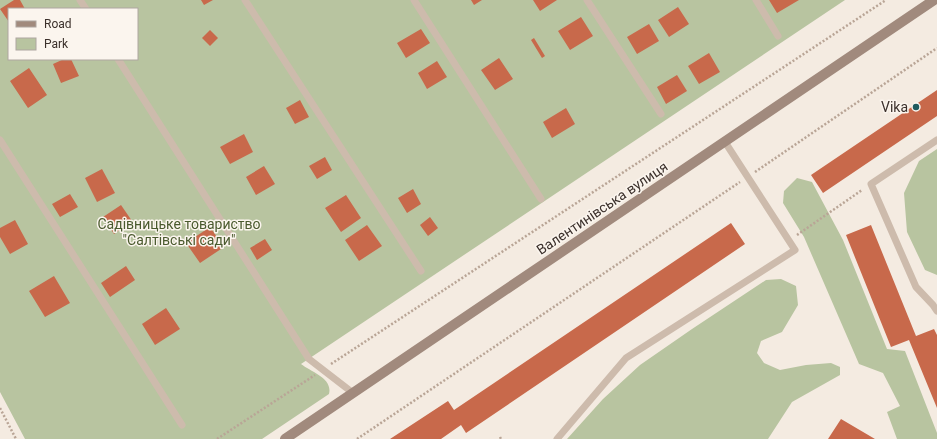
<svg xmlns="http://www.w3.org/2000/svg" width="937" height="439" font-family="Roboto,sans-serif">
<rect width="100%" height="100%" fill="#f4ebe1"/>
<path fill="#b8c4a0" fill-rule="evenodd" d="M0,0h845l-544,364c10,8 32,14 28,30l-67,45h-237l-25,-47zM9,9h128v50h-128z
M937,149v126l-12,-5 -18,-38 -3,-39 15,-32z
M797,178l15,4 31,58 44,109 18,2 32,82v6h-40l-10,-27 13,-6 -17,-33 -24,-9 -55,-127 -21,-34 1,-12z
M781,279l15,7 2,19 -16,27 -21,9 -4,12 7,10 16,7 26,-5 25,-2 9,4v8l-48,27 -24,37h-201l36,-40 37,-34 52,-36 74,-49z"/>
<path fill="#c8694b" d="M14,0h6l5,9h-16v13l-9,-13z
M201,0h12l-9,5z
M471,0h11l-8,5z
M533,0h24l-17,11z
M769,0h30l-22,13z
M678,7l11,17 -20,13 -11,-17z
M581,17l12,19 -23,14 -12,-19z
M649,24l10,17 -22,13 -10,-17z
M421,29l9,14 -24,15 -9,-15z
M210,30l8,8 -8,8 -8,-8z
M534,38l11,18 -3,2 -11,-18z
M709,53l11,19 -21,12 -11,-18z
M499,58l14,21 -18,11 -14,-20z
M64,59h7l8,17 -18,7 -8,-19z
M437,61l10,16 -20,12 -9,-16z
M29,68l18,27 -19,13 -18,-27z
M677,75l10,16 -21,13 -9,-17z
M937,90v26l-114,77 -12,-18z
M300,100l9,17 -14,7 -9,-16z
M566,108l9,16 -23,14 -9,-16z
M244,134l9,18 -23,12 -10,-17z
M325,157l7,13 -15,9 -8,-13z
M264,166l11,18 -19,11 -10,-18z
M102,169l13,24 -18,9 -12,-24z
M413,189l8,15 -14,9 -9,-15z
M70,194l8,13 -18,10 -8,-13z
M346,195l15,23 -20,14 -16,-24z
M121,205l11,16 -18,13 -11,-17z
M430,217l8,11 -10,8 -8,-11z
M15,220l13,24 -18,10 -10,-17v-9z
M731,223l14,21 -279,189 -5,-8 -20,14h-51l58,-38 6,9z
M367,225l15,21 -23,15 -14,-21z
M871,225l45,111 18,-7 3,6v73l-28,-68 -18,7 -45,-112z
M210,227l14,20 -24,16 -14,-20z
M265,239l7,11 -15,10 -7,-12z
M126,266l9,14 -25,17 -9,-14z
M54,276l16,27 -25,14 -16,-26z
M166,308l14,21 -25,16 -13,-21z
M841,419l34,20h-47z"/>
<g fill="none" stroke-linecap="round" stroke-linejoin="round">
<path stroke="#b9a596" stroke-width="2.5" stroke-dasharray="2 2" stroke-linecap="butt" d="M755,172l182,-124
M797,235l65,-45
M331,364l555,-364
M0,408l16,31
M500,437l1,2
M217,439l98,-64
M357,439l383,-257"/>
<path stroke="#cdbbac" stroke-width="7" d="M80,0l6,9
M245,0l176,271
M414,0l127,199
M587,0l74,114
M756,0l22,36
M118,59l191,300 44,34
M0,140l182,285
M937,140l-66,44 45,103 17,18 4,6
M557,439l69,-81 169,-108 -70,-108"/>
<path stroke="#a18a7d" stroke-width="10" d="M285,439l649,-439"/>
</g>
<circle fill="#1f5a5e" stroke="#fbf5ee" stroke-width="1.5" cx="916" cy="107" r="4"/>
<g text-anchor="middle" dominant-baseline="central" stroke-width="3" stroke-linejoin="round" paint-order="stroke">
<g font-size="14" fill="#3b302b" stroke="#fbf5ee" text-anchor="end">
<text x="908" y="107">Vika</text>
</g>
<g font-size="14" fill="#3b302b" stroke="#fbf5ee">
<text transform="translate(602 208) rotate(-34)">Валентинівська вулиця</text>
</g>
<g font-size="14" fill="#4a5a2e" stroke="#fbf5ee">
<text x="179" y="224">Садівницьке товариство<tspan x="179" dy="16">"Салтівські сади"</tspan></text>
</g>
</g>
<rect x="8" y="8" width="130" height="52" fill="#fbf5ee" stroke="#aea6a0"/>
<rect x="16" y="21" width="20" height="6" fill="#a18a7d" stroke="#aea6a0"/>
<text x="44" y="28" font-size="12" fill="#3b302b">Road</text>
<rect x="16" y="38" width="20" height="12" fill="#b8c4a0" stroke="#aea6a0"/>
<text x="44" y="48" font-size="12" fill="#3b302b">Park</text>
</svg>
